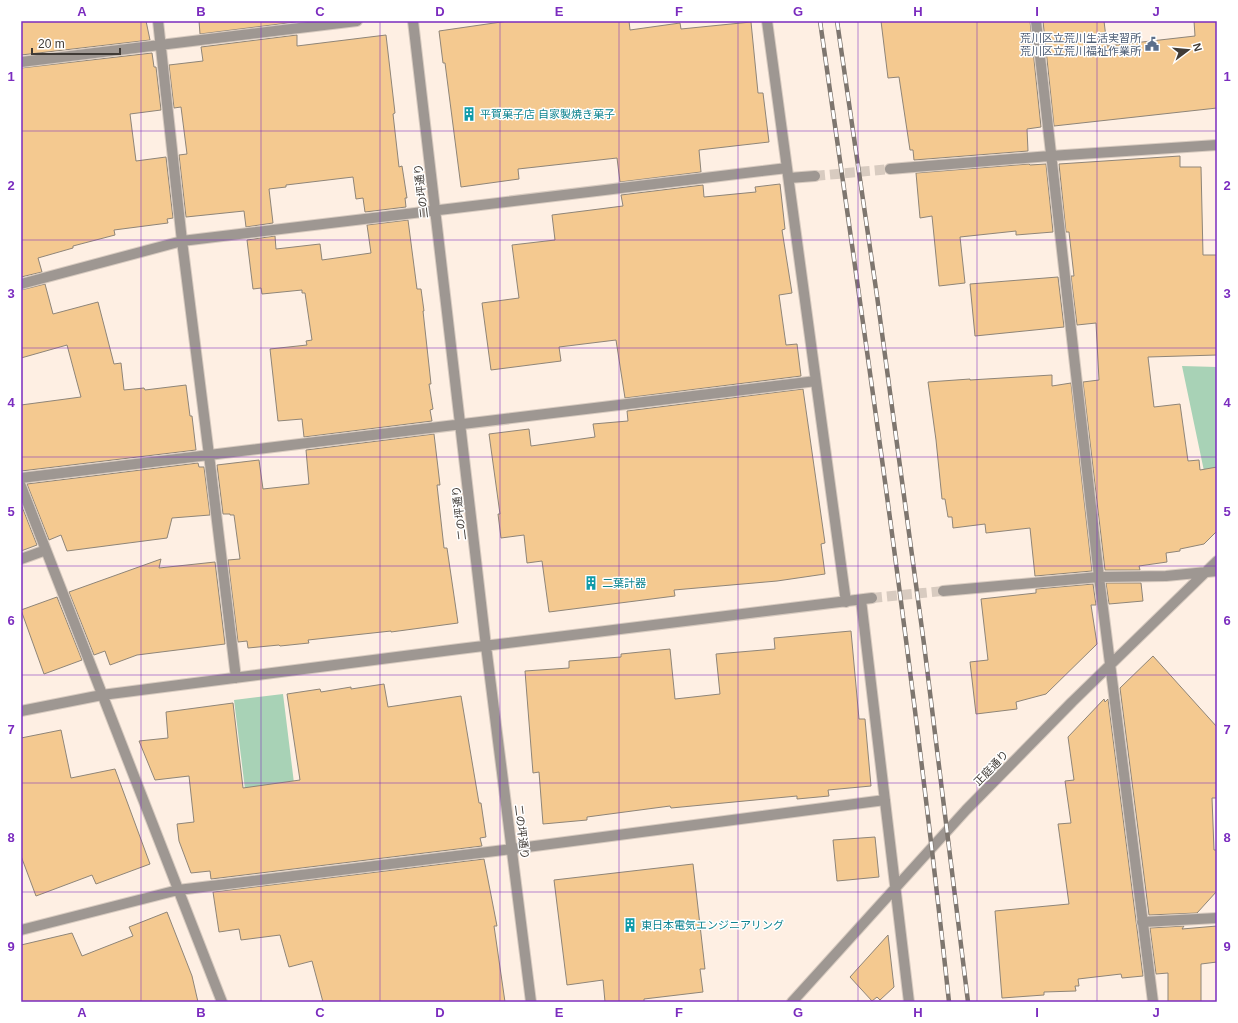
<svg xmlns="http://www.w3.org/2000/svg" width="1238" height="1023" font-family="Arial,'Noto Sans JP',sans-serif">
<rect width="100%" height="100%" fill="#feefe3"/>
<path fill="#a8d2b6" d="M1182,366l35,1v114l-13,-10z
M283,694l11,89 -49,6 -11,-89z"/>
<path fill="#f4c990" stroke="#8f8578" d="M21,21h125l4,19 -129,15z
M199,21h97v1l-96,12z
M508,21h121l1,9 50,-7 1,6 70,-7 7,71h5l6,49 -70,8 2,22 -81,10 -3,-24 -99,11 1,10 -58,8 -16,-124h-2l-4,-32z
M881,21h149l11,106 -14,2 1,22 -114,9 -1,-10h-3l-11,-73 -11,1z
M1043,21h61l3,25 88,-10 -1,-15h23v87l-163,18z
M297,35v11l89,-11 9,78 -2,1 6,53 3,-1 5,32h-2l1,9 -41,5 -2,-14 -7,1 -3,-22 -67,8v2l-17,2 4,34 -27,4 -2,-16 -58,6 -7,-62 8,-1 -6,-47 -7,1 -5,-43 34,-4 -2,-14z
M152,53l2,14h2l5,43 -31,4 6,47 30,-4 7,61 -6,1 1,4 -54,7 1,5 -42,11v2l-35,10 4,14 -21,5v-209z
M1180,156v11h21l2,88h14v100l-69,2 6,50 26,-3 8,57 11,-1 1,10 17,-3v64l-13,13 -24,5v2l-14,2 1,9 -28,4 1,4h-35l-22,-188 16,-2 -3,-57 -19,2 -6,-49h3l-5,-44h-3l-7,-68z
M1029,164l1,1 16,-1 7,68 -37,3v-4l-56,6 5,46 -26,3 -7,-70 -12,2 -4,-45z
M780,184l5,45 -3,1 10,63 -13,2 7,50 11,-1 4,32 -176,22 -9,-58 -57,7 2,14 -70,9 -9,-67 37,-5 -7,-53 43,-5 -3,-25 71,-9 -2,-11 82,-10 1,12 52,-5 -1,-5z
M408,220l9,69h4l3,22h-1l8,73h-2l4,25 -3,1 2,11 -128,16 -2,-18 -24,2 -8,-72 37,-4 -1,-4 6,-1 -7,-47h-3v-3l-40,4 -1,-6 -8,1 -6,-49 28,-4 1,13 44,-5 2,16 49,-7 -4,-28z
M1058,277l6,50 -89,9 -5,-52z
M45,284l8,30 45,-12 16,62 7,-1 3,27 20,-2 1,2 41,-5 4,31h2l4,34 -175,21v-66l60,-8 -14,-52 -46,13v-68z
M1052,375v11l19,-3 21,188 -57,5 -5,-48 -44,5 -1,-9 -32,4 -1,-11h-4l-3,-18h-3l-6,-59 -8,-58 42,-3v1z
M803,389l22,154 -4,1 4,30 -48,7 -103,9 1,6 -126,16 -7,-51 -15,2 -3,-28 -23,3 -3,-24h2l-11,-80 40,-5 2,17 64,-9 -2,-13 35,-3 -1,-10z
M434,434l6,51h-3l7,63h3l11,75 -67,9v-1l-83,9 1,3 -29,3 -1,-1 -31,3 -1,-7 -9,1 -10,-82 12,-1 -6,-44h-4v-1h-7l-6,-49 42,-5 4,29 46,-5 -3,-34z
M198,463l1,4h5l6,48 -38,3 -5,20 -100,13 -6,-16 -12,5 -22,-56z
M21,504l16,41 -16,6z
M161,559l-2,9 56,-6 10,82 -88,11 -27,10 -5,-14 -11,4 -25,-63z
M1106,583h35l2,18 -34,3z
M1093,584l3,21h-5l6,39 -51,50 -30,8 1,7 -41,5 -6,-52 18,-2 -7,-61 55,-6v-4z
M57,597l25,63 -38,14 -23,-64z
M851,631l8,88h6l6,67 -43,4 1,6 -32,3v-3l-126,12 -1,-2 -83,11v3l-44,4 -4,-52 -6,1 -8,-102 44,-3v-7l52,-4v-3l49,-5 5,50 45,-5 -4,-40 59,-5 -1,-11z
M1153,656l64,71v71h-5l2,52h3v41l-20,22 -48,2 -29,-227z
M384,684l4,23 73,-11 18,107h2l5,34 -6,1 2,8 -271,33 -1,-8 -19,2 -12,-32 -2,-17 17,-2 -5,-46 -34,4 -16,-39 29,-3 -2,-26 67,-9 10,85 57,-8 -13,-86 33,-5 1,3 30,-5v2z
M1104,699l1,3 3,-3 35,277 -21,2 -1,-4 -43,5 1,7h-4l1,5 -32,1v3l-42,3 -7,-87 74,-7 -11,-80 13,-1 -6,-42 9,-1 -6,-43z
M61,730l10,48 44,-9 35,95 -54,20 -4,-9 -56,21 -15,-40v-118z
M875,837l4,40 -42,4 -4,-41z
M484,859l13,67h-3l11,76h-182l-11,-41 -23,6 -9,-32 -39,5 -2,-11 -20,3 -6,-40z
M693,864l12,105h-5l3,23 -59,7v3h-39l-2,-22 -36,5 -13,-105z
M167,912l25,64 6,26h-177v-57l51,-12 10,23 51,-20 -4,-9z
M1184,926l-2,3 35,-3v36l-16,2v38h-33v-29l-12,1 -6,-46z
M888,935l6,52 -14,13 -3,-3 -5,4 -22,-24z"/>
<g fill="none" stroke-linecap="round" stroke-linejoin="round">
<path stroke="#d8cbc0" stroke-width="10" stroke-dasharray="10 5" stroke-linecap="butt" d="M815,176l75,-7
M872,598l71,-7"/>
<defs>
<path id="minor" d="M158,21l24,220 27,214 27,223
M413,21l73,625 45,356
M767,21l79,581
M1036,21l63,556 54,425
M21,62l336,-41
M890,169l160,-13 167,-11
M789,178l26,-2
M21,284l161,-43 605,-73
M21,478l795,-97
M21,486l201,516
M21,559l25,-9
M943,591l156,-14 67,-1 51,-5
M861,600l48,402
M21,711l81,-16 357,-46 413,-51
M1142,922l75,-4
M21,930l157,-40 334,-41 373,-49
M792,1002l174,-192 106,-108 145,-141"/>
</defs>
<use href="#minor" stroke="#d8cbc0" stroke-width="12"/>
<use href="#minor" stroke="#9e9792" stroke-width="10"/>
<defs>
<path id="rail" d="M820,21c47,327 94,653 129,981
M837,21l40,275 47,348 44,358"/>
</defs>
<use href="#rail" stroke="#7e766f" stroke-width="4.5"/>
<use href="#rail" stroke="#fff" stroke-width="3" stroke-dasharray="9" stroke-linecap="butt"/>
</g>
<path fill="none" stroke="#7b2cbf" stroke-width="1" stroke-opacity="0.55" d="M141,21v981M261,21v981M380,21v981M500,21v981M619,21v981M738,21v981M858,21v981M977,21v981M1097,21v981M21,131h1196M21,240h1196M21,348h1196M21,457h1196M21,566h1196M21,675h1196M21,783h1196M21,892h1196"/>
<defs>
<symbol id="civic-bare" viewBox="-9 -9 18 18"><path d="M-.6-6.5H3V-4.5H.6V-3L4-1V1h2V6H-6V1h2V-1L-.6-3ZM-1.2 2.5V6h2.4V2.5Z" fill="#5c6f8a" stroke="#fff" stroke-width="2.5" paint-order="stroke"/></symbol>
<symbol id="building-bare" viewBox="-9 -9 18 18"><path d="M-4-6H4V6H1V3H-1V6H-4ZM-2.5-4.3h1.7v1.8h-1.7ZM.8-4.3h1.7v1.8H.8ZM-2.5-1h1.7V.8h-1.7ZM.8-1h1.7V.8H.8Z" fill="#0f9aa8" stroke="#fff" stroke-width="2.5" paint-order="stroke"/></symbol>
</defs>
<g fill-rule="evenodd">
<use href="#civic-bare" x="1142" y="34" width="20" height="20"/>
<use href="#building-bare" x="459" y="104" width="20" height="20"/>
<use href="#building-bare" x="581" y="573" width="20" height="20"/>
<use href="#building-bare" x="620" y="915" width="20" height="20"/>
</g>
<g text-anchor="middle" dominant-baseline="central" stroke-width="3" stroke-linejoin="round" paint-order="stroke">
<g font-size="11" fill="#4e5e75" stroke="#fff" text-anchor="end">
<text x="1141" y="38">荒川区立荒川生活実習所<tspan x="1141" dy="13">荒川区立荒川福祉作業所</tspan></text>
</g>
<g font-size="11" fill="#0d838f" stroke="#fff" text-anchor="start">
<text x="480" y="114">平賀菓子店 自家製焼き菓子</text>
<text x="602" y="583">二葉計器</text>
<text x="641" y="925">東日本電気エンジニアリング</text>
</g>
<g font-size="11" fill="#403b36" stroke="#fff">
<text transform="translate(421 191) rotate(-97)">二の坪通り</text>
<text transform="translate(459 513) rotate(-97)">二の坪通り</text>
<text transform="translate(991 768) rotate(-46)">正庭通り</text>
<text transform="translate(522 832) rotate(83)">二の坪通り</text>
</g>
</g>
<rect width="1238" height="1023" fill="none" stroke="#ffffff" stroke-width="44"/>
<g transform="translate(1188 50) rotate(74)" stroke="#ffffff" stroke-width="3" paint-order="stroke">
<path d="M0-3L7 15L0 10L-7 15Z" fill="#403b36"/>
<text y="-6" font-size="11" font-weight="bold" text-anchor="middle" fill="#403b36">N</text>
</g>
<path d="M32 48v6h88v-6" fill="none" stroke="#403b36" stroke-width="2"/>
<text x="38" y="48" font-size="12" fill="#403b36" stroke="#ffffff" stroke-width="3" paint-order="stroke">20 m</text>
<rect x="22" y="22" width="1194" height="979" fill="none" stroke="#7b2cbf" stroke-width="1.5"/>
<g font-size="13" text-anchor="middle" font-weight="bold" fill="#7b2cbf">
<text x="82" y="16">A</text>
<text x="201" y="16">B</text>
<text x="320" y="16">C</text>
<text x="440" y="16">D</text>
<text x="559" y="16">E</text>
<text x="679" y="16">F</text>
<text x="798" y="16">G</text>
<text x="918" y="16">H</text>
<text x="1037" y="16">I</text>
<text x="1156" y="16">J</text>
<text x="11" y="81">1</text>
<text x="1227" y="81">1</text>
<text x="11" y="190">2</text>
<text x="1227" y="190">2</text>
<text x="11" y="298">3</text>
<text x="1227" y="298">3</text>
<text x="11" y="407">4</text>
<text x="1227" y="407">4</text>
<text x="11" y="516">5</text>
<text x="1227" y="516">5</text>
<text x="11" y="625">6</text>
<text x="1227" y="625">6</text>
<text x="11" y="734">7</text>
<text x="1227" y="734">7</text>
<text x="11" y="842">8</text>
<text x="1227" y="842">8</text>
<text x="11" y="951">9</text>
<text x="1227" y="951">9</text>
<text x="82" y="1017">A</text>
<text x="201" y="1017">B</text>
<text x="320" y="1017">C</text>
<text x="440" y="1017">D</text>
<text x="559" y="1017">E</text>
<text x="679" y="1017">F</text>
<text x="798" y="1017">G</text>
<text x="918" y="1017">H</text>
<text x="1037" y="1017">I</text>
<text x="1156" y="1017">J</text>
</g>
</svg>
